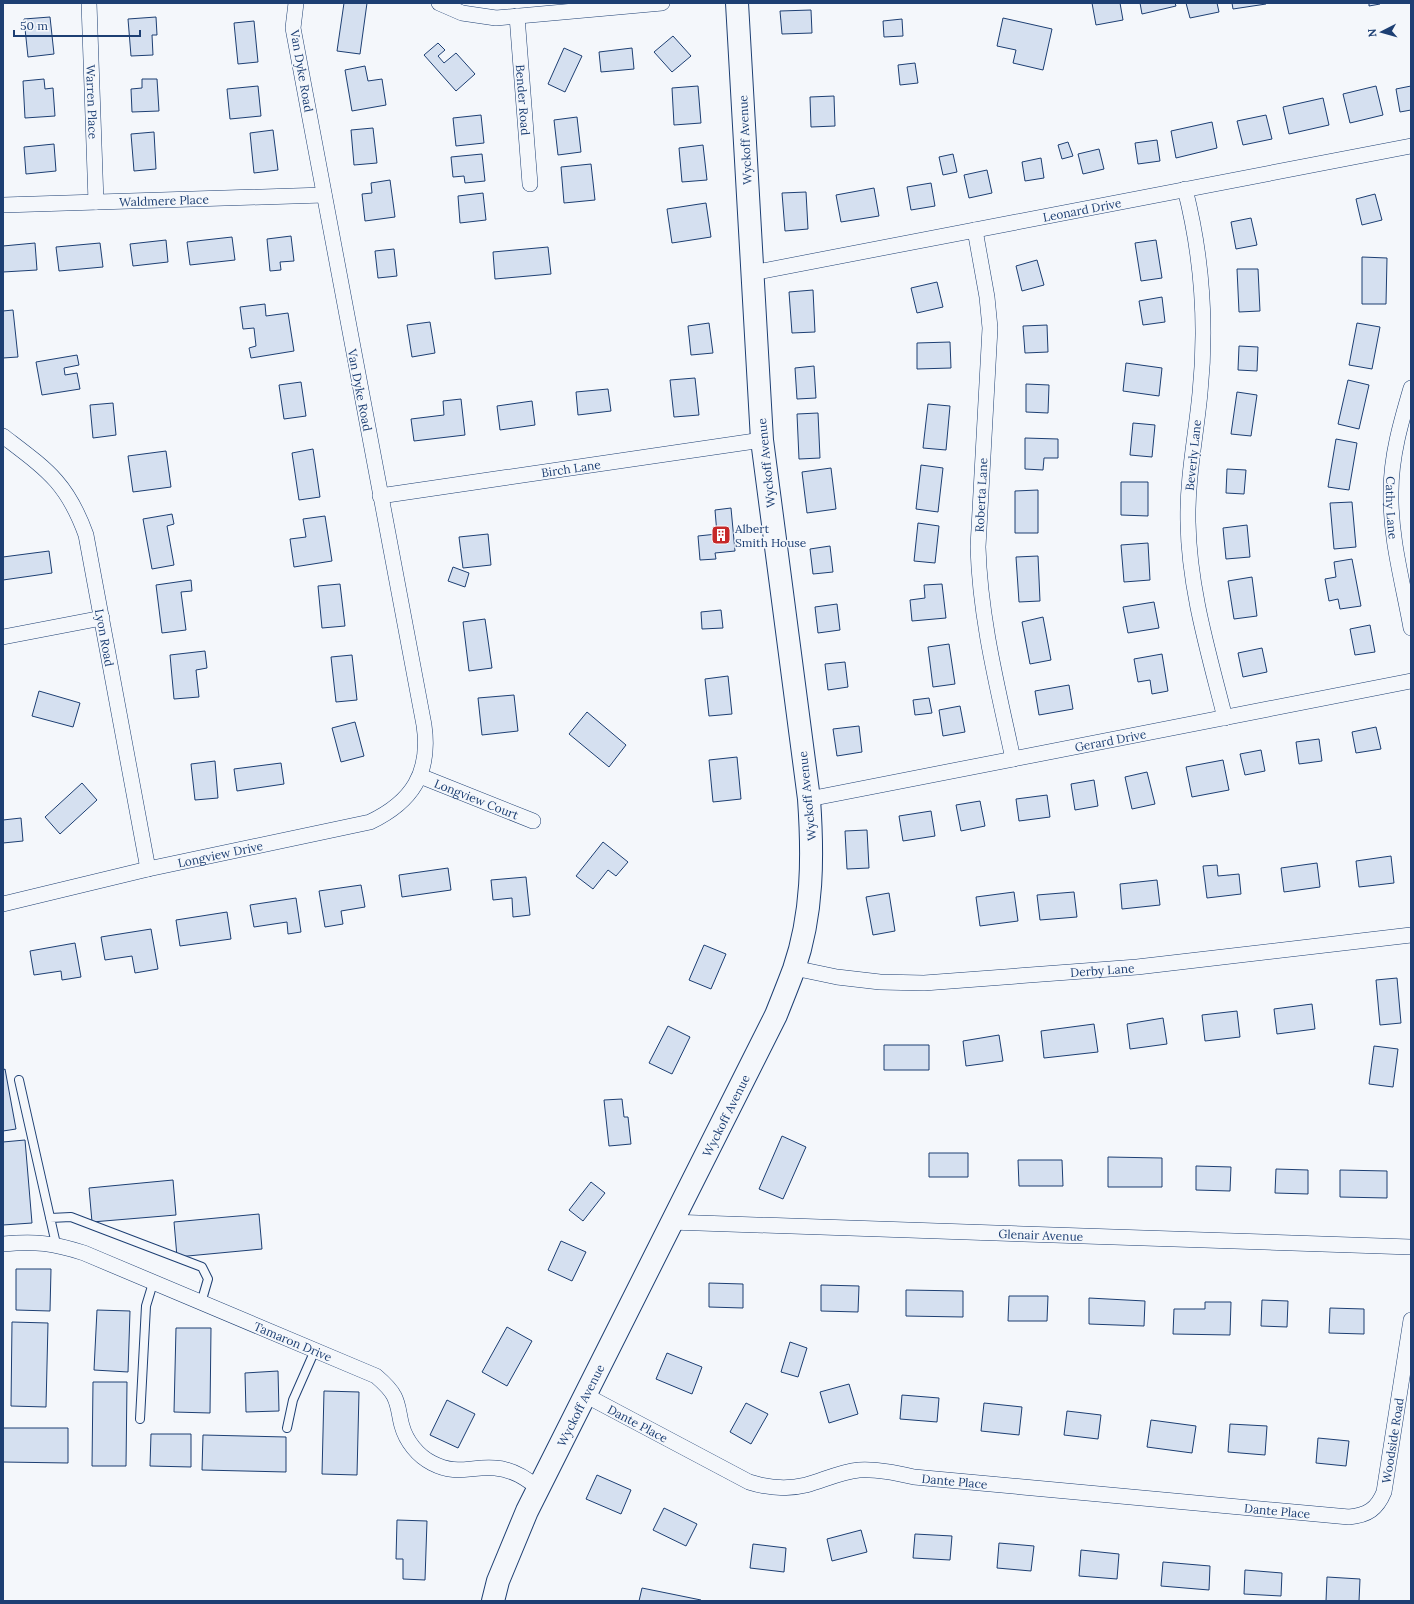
<svg xmlns="http://www.w3.org/2000/svg" width="1414" height="1604" font-family="Lora,serif">
<rect width="100%" height="100%" fill="#f4f7fb"/>
<path fill="#d5e0f0" stroke="#1d3f73" d="M344,3h23l-7,51 -23,-3z
M1092,3h28l3,17 -27,5z
M1140,3h35l1,3 -34,8z
M1186,3h31l2,9 -29,6z
M1232,3h34v1l-33,5z
M1369,3h11v1l-11,2z
M811,10l1,23 -30,1 -2,-23z
M50,17l4,37 -26,3 -4,-38z
M156,17l1,18h-5l1,20 -22,1 -3,-37z
M1003,18l49,11 -9,41 -30,-7 3,-13 -19,-4z
M902,19l1,17 -19,1 -1,-16z
M254,21l4,41 -20,2 -4,-41z
M673,36l18,20 -19,16 -18,-20z
M438,43l7,7 -7,6 6,7 12,-10 19,21 -19,17 -32,-36z
M564,48l18,8 -17,36 -17,-8z
M632,48l2,21 -33,3 -2,-20z
M915,63l3,20 -18,2 -2,-20z
M365,66l3,15 14,-2 4,26 -34,6 -7,-41z
M44,79l1,10 8,-1 2,28 -30,2 -2,-37z
M142,79h15l2,32 -27,1 -1,-23 11,-1z
M258,86l3,30 -31,3 -3,-30z
M698,86l3,37 -27,2 -2,-37z
M1376,86l7,29 -33,8 -7,-29z
M1411,86v24l-11,2 -4,-23z
M834,96l1,30 -24,1 -1,-30z
M1323,98l6,27 -40,9 -6,-27z
M481,115l3,28 -28,3 -3,-28z
M1266,115l6,24 -29,6 -6,-24z
M577,117l4,35 -23,3 -4,-35z
M1212,122l5,26 -41,10 -5,-27z
M373,128l4,35 -23,2 -3,-35z
M273,130l5,40 -24,3 -4,-40z
M154,132l2,37 -22,2 -3,-37z
M1157,140l3,21 -22,3 -3,-21z
M1068,142l5,14 -11,3 -4,-14z
M54,144l2,27 -30,3 -2,-27z
M703,145l4,35 -25,2 -3,-34z
M1099,149l5,20 -21,5 -5,-20z
M482,154l3,27 -20,2 -1,-7 -11,1 -2,-20z
M953,154l4,18 -14,3 -4,-18z
M1041,158l3,20 -19,3 -3,-19z
M591,164l4,36 -31,3 -3,-36z
M987,170l5,23 -23,5 -5,-23z
M390,180l5,37 -30,4 -3,-27 10,-1 -1,-10z
M931,183l4,23 -24,4 -4,-23z
M874,188l5,28 -38,6 -5,-27z
M806,192l2,37 -23,2 -3,-38z
M483,193l3,27 -26,3 -2,-27z
M1375,194l7,26 -20,5 -6,-26z
M706,203l5,34 -39,6 -5,-34z
M1251,218l6,27 -21,4 -5,-27z
M291,236l3,25 -14,1 1,8 -11,1 -3,-32z
M232,237l3,23 -45,5 -3,-23z
M166,240l2,22 -35,4 -3,-22z
M1156,240l6,38 -21,3 -6,-38z
M35,243l2,27 -34,2v-26z
M100,243l3,24 -44,4 -3,-24z
M548,247l3,27 -56,5 -2,-27z
M394,249l3,27 -19,2 -3,-27z
M1362,257l25,1 -1,46h-24z
M1037,260l7,25 -22,6 -6,-25z
M1237,269h21l2,42 -21,1z
M937,282l6,25 -26,6 -6,-25z
M813,290l2,42 -23,1 -3,-41z
M1162,297l3,25 -22,3 -4,-24z
M265,304l1,12 22,-3 6,38 -43,7 -2,-10 7,-2 -2,-18 -11,1 -3,-22z
M13,310l5,47 -15,1v-47z
M430,322l5,31 -23,4 -5,-32z
M709,323l4,30 -22,2 -3,-29z
M1357,323l23,4 -8,42 -23,-4z
M1047,325l1,27 -23,1 -2,-27z
M950,342l1,26 -34,1v-26z
M1239,346l19,1 -1,24 -19,-1z
M77,355l2,10 -15,3 1,7 12,-2 3,16 -38,6 -6,-33z
M1126,363l36,5 -3,28 -36,-5z
M814,366l2,32 -19,1 -2,-31z
M695,378l4,37 -25,2 -4,-37z
M1348,380l21,5 -10,44 -21,-5z
M301,382l5,34 -22,3 -5,-34z
M1026,384l23,1 -1,28 -22,-1z
M608,389l3,22 -33,4 -2,-23z
M1237,392l20,3 -6,41 -20,-2z
M461,399l4,36 -51,6 -3,-22 33,-4 -1,-14z
M532,401l3,24 -35,5 -3,-24z
M113,403l3,32 -23,3 -3,-33z
M928,404l22,2 -4,44 -23,-2z
M818,413l2,45 -21,1 -2,-45z
M1133,423l22,2 -3,32 -22,-2z
M1025,438l33,1v19h-14l-1,12 -18,-1z
M1336,439l21,4 -8,47 -21,-3z
M313,449l7,48 -21,3 -7,-47z
M166,451l5,36 -38,5 -5,-36z
M921,465l22,3 -5,44 -22,-3z
M831,468l5,41 -29,4 -5,-41z
M1227,469l19,1 -2,24 -18,-1z
M1121,482h27v34l-27,-1z
M1038,490v43h-23v-42z
M1352,502l4,45 -22,2 -4,-46z
M731,508l4,43 -20,2 1,6 -16,1 -2,-24 19,-2 -2,-24z
M172,514l2,10 -7,2 7,39 -22,4 -9,-50z
M325,516l7,45 -38,6 -4,-28 16,-2 -3,-18z
M918,523l21,3 -4,37 -21,-2z
M1247,525l3,32 -24,2 -3,-31z
M488,534l3,31 -28,3 -4,-31z
M1148,543l2,37 -26,2 -3,-37z
M830,546l3,26 -20,2 -3,-25z
M49,551l3,22 -49,7v-23z
M1038,556l2,45 -21,1 -3,-45z
M1352,559l9,47 -21,3 -2,-10 -9,2 -4,-22 11,-2 -2,-15z
M453,567l16,6 -4,14 -17,-6z
M1252,577l5,39 -23,3 -6,-38z
M191,580l1,11 -11,1 5,38 -24,3 -6,-48z
M340,584l5,42 -23,2 -4,-42z
M942,584l4,34 -34,3 -2,-21 15,-2 -1,-13z
M1154,602l5,26 -31,5 -5,-26z
M837,604l3,26 -22,3 -3,-26z
M721,610l2,18 -21,1 -1,-17z
M1043,617l8,43 -21,4 -8,-42z
M485,619l7,49 -23,3 -6,-49z
M1370,625l5,27 -20,3 -5,-26z
M949,644l6,40 -22,3 -5,-40z
M1262,648l5,24 -24,5 -5,-24z
M205,651l2,17 -11,2 3,27 -25,2 -4,-44z
M1162,654l6,37 -16,3 -2,-14 -12,2 -4,-23z
M352,655l5,45 -21,2 -5,-45z
M845,662l3,25 -20,3 -3,-26z
M728,676l4,38 -23,2 -4,-37z
M1069,685l4,24 -34,6 -4,-24z
M39,691l41,12 -7,24 -41,-11z
M514,695l4,36 -36,4 -4,-37z
M929,698l3,15 -17,2 -2,-15z
M960,706l5,26 -22,4 -4,-26z
M587,712l39,33 -17,22 -40,-33z
M355,722l9,34 -23,6 -9,-34z
M859,726l3,26 -25,4 -4,-27z
M1376,727l5,22 -25,4 -4,-21z
M1319,739l3,22 -23,3 -3,-22z
M1261,750l4,21 -20,4 -5,-21z
M737,757l4,42 -28,3 -4,-42z
M1223,760l6,30 -37,7 -6,-30z
M215,761l3,37 -23,2 -4,-36z
M281,763l3,21 -47,7 -3,-22z
M1147,772l8,32 -23,5 -7,-32z
M1094,780l4,26 -23,4 -4,-26z
M82,783l15,17 -37,34 -15,-17z
M1047,795l3,22 -31,4 -3,-22z
M980,801l5,25 -24,5 -5,-26z
M931,811l4,25 -32,5 -4,-25z
M21,818l2,23 -20,2v-23z
M867,830l2,38 -22,1 -2,-38z
M603,842l25,20 -12,14 -8,-6 -15,19 -17,-13z
M1391,856l3,27 -35,4 -3,-26z
M1317,863l3,24 -36,5 -3,-24z
M1217,865l1,11 21,-2 2,20 -34,4 -4,-32z
M448,868l3,22 -49,7 -3,-22z
M526,877l4,38 -17,2 -1,-19 -19,2 -2,-20z
M1157,880l3,25 -38,4 -2,-25z
M361,885l4,22 -24,4 2,13 -18,3 -6,-36z
M1014,892l4,29 -38,5 -4,-29z
M1074,892l3,25 -37,3 -3,-25z
M889,893l6,38 -22,4 -7,-38z
M296,898l5,34 -13,2 -1,-12 -33,5 -4,-22z
M227,912l4,27 -51,7 -4,-26z
M151,929l7,40 -23,4 -3,-17 -27,4 -4,-23z
M75,943l6,34 -19,3 -1,-9 -27,4 -4,-24z
M704,945l22,9 -15,35 -22,-9z
M1397,978l4,45 -21,2 -4,-45z
M1312,1004l3,25 -38,5 -3,-25z
M1237,1011l3,26 -35,4 -3,-26z
M1163,1018l4,26 -37,5 -3,-25z
M1094,1024l4,28 -54,6 -3,-27z
M668,1026l22,11 -18,37 -23,-11z
M999,1035l4,26 -37,5 -3,-25z
M884,1045h45v25h-45z
M1374,1046l24,3 -5,38 -24,-3z
M5,1069l11,60 -13,2v-61z
M622,1099l2,18h4l3,27 -22,2 -5,-46z
M782,1136l24,11 -23,52 -24,-10z
M25,1140l7,83 -29,2v-83z
M929,1153h39v24h-39z
M1108,1157l54,1v29h-54z
M1018,1160h44l1,26h-44z
M1196,1166l35,1 -1,24 -34,-1z
M1276,1169l32,1v24l-33,-1z
M1340,1170l47,1v27l-47,-1z
M173,1180l3,35 -84,7 -3,-34z
M591,1182l14,11 -22,28 -14,-11z
M259,1214l3,35 -85,8 -3,-35z
M561,1241l25,11 -14,29 -24,-11z
M16,1269h35l-1,42 -34,-1z
M709,1283l34,1v24l-34,-1z
M821,1285l38,1 -1,26 -37,-1z
M906,1290l57,1v26l-57,-1z
M1009,1296h39l-1,25h-39z
M1089,1298l56,3 -1,25 -55,-2z
M1262,1300l26,1 -1,26 -26,-1z
M1205,1302h26l-1,33 -57,-1 1,-25h31z
M1330,1308l34,1v25l-35,-1z
M97,1310l33,1 -2,61 -34,-2z
M12,1322l36,1 -2,84 -35,-1z
M507,1327l25,14 -25,45 -25,-14z
M176,1328h35l-1,85 -36,-1z
M790,1342l17,6 -9,29 -17,-5z
M667,1353l35,14 -10,27 -36,-15z
M278,1371l1,40 -33,1 -1,-39z
M93,1382h34l-1,84h-34z
M849,1384l9,30 -29,9 -9,-31z
M324,1391l35,1 -2,83 -35,-1z
M902,1395l37,3 -2,24 -37,-3z
M447,1400l28,14 -17,34 -28,-13z
M746,1403l22,11 -17,30 -21,-12z
M984,1403l38,4 -3,28 -38,-4z
M1067,1411l34,4 -3,24 -34,-4z
M1151,1420l45,6 -4,27 -45,-6z
M1230,1424l37,2 -2,29 -37,-3z
M3,1428h65v35l-65,-1z
M151,1434h40v33l-41,-1z
M203,1435l83,2v35l-84,-2z
M1318,1438l31,3 -3,25 -30,-3z
M597,1475l34,15 -10,24 -35,-15z
M664,1508l33,16 -11,22 -33,-16z
M397,1520l30,1 -2,59 -22,-1v-20h-7z
M861,1530l6,22 -35,9 -5,-22z
M915,1534l37,2 -2,24 -37,-2z
M999,1543l35,3 -3,25 -34,-3z
M753,1544l33,4 -2,24 -34,-4z
M1081,1550l38,4 -2,25 -38,-3z
M1163,1562l47,4 -1,24 -48,-4z
M1245,1570l37,3 -1,23 -37,-2z
M1327,1577l33,2 -1,22h-33z
M642,1588l59,12v1h-62z"/>
<g fill="none" stroke-linecap="round" stroke-linejoin="round">
<defs>
<path id="lane" d="M19,1080l37,164
M50,1218l21,-1 131,50 6,12 -7,24
M140,1419l6,-113 7,-23
M287,1428l6,-28 22,-50"/>
<g id="street">
<path id="s1" d="M89,3l7,199"/>
<path d="M439,3l23,10 34,5 166,-15"/>
<path id="s2" d="M517,16l13,168"/>
<path d="M1185,189c17,67 22,135 15,204 -4,43 -13,85 -12,129 1,67 21,132 37,196"/>
<path id="s3" d="M3,205l321,-10"/>
<path d="M975,230l12,67 3,31 -12,219c2,72 20,142 35,212"/>
<path id="s4" d="M752,273l659,-127"/>
<path id="s5" d="M1411,388c-10,34 -20,68 -20,104 -1,46 12,91 20,136"/>
<path id="s6" d="M3,436c43,33 64,46 83,99l62,334"/>
<path id="s7" d="M380,496l382,-56"/>
<path d="M3,637l99,-19"/>
<path id="s8" d="M420,776l113,45"/>
<path id="s9" d="M809,799l602,-118"/>
<path id="s10" d="M3,904l145,-35 222,-47c42,-20 61,-49 54,-97l-131,-697 3,-25"/>
<path id="s11" d="M794,968l43,9 43,5 44,1 213,-16 274,-32"/>
<path id="s12" d="M670,1222l741,25"/>
<path id="s13" d="M3,1244c33,-3 50,-1 81,9l292,123c7,6 14,12 18,20 5,9 5,20 8,30 4,15 16,30 30,37 25,13 38,3 63,5 17,1 30,9 43,20"/>
<path id="s14" d="M585,1395l164,87c19,6 37,8 57,3 18,-5 34,-13 53,-15 19,-1 37,3 55,7l435,40c19,-2 28,-8 35,-25l27,-172"/>
</g>
<g id="primary">
<path id="s15" d="M493,1601l5,-20 29,-70 249,-496c6,-15 12,-30 18,-46 19,-55 19,-113 15,-170l-47,-359 -25,-437"/>
</g>
</defs>
<use href="#lane" stroke="#1d3f73" stroke-width="10"/>
<use href="#street" stroke="#1d3f73" stroke-width="16"/>
<use href="#primary" stroke="#1d3f73" stroke-width="24"/>
<use href="#lane" stroke="#f4f7fb" stroke-width="8"/>
<use href="#street" stroke="#f4f7fb" stroke-width="15"/>
<use href="#primary" stroke="#f4f7fb" stroke-width="22"/>
</g>
<defs>
<symbol id="building-square" viewBox="-11 -11 22 22"><rect x="-9" y="-9" width="18" height="18" rx="4" fill="#c62828" stroke="#f4f7fb"/><path d="M-4-6H4V6H1V3H-1V6H-4ZM-2.5-4.3h1.7v1.8h-1.7ZM.8-4.3h1.7v1.8H.8ZM-2.5-1h1.7V.8h-1.7ZM.8-1h1.7V.8H.8Z" fill="#fff"/></symbol>
</defs>
<g fill-rule="evenodd">
<use href="#building-square" x="710" y="524" width="22" height="22"/>
</g>
<g text-anchor="middle" dominant-baseline="central" stroke-width="3" stroke-linejoin="round" paint-order="stroke">
<g font-size="12" fill="#1d3f73" stroke="#f4f7fb">
<text transform="translate(302 71) rotate(80)">Van Dyke Road</text>
<text stroke="none"><textPath href="#s2" startOffset="84">Bender Road</textPath></text>
<text stroke="none"><textPath href="#s1" startOffset="99">Warren Place</textPath></text>
<text transform="translate(745 140) rotate(-93)">Wyckoff Avenue</text>
<text stroke="none"><textPath href="#s3" startOffset="161">Waldmere Place</textPath></text>
<text stroke="none"><textPath href="#s4" startOffset="336">Leonard Drive</textPath></text>
<text transform="translate(360 390) rotate(79)">Van Dyke Road</text>
<text transform="translate(1193 455) rotate(-84)">Beverly Lane</text>
<text transform="translate(766 463) rotate(-96)">Wyckoff Avenue</text>
<text stroke="none"><textPath href="#s7" startOffset="193">Birch Lane</textPath></text>
<text transform="translate(981 495) rotate(-87)">Roberta Lane</text>
<text stroke="none"><textPath href="#s5" startOffset="122">Cathy Lane</textPath></text>
<text stroke="none"><textPath href="#s6" startOffset="236">Lyon Road</textPath></text>
<text stroke="none"><textPath href="#s9" startOffset="307">Gerard Drive</textPath></text>
<text transform="translate(807 796) rotate(-96)">Wyckoff Avenue</text>
<text stroke="none"><textPath href="#s8" startOffset="61">Longview Court</textPath></text>
<text stroke="none"><textPath href="#s10" startOffset="223">Longview Drive</textPath></text>
<text stroke="none"><textPath href="#s11" startOffset="310">Derby Lane</textPath></text>
<text stroke="none"><textPath href="#s15" startOffset="539">Wyckoff Avenue</textPath></text>
<text stroke="none"><textPath href="#s12" startOffset="371">Glenair Avenue</textPath></text>
<text stroke="none"><textPath href="#s13" startOffset="309">Tamaron Drive</textPath></text>
<text stroke="none"><textPath href="#s15" startOffset="215">Wyckoff Avenue</textPath></text>
<text stroke="none"><textPath href="#s14" startOffset="60">Dante Place</textPath></text>
<text stroke="none"><textPath href="#s14" startOffset="889">Woodside Road</textPath></text>
<text stroke="none"><textPath href="#s14" startOffset="395">Dante Place</textPath></text>
<text stroke="none"><textPath href="#s14" startOffset="719">Dante Place</textPath></text>
</g>
<g font-size="12" fill="#1d3f73" stroke="#f4f7fb" text-anchor="start">
<text x="735" y="528">Albert<tspan x="735" dy="14">Smith House</tspan></text>
</g>
</g>
<rect width="1414" height="1604" fill="none" stroke="#1d3f73" stroke-width="8"/>
<g transform="translate(1382 32) rotate(264)" stroke="#f4f7fb" stroke-width="3" paint-order="stroke">
<path d="M0-3L7 15L0 10L-7 15Z" fill="#1d3f73"/>
<text y="-6" font-size="11" font-weight="bold" text-anchor="middle" fill="#1d3f73">N</text>
</g>
<path d="M14 30v6h126v-6" fill="none" stroke="#1d3f73" stroke-width="2"/>
<text x="20" y="30" font-size="12" fill="#1d3f73" stroke="#f4f7fb" stroke-width="3" paint-order="stroke">50 m</text>
</svg>
